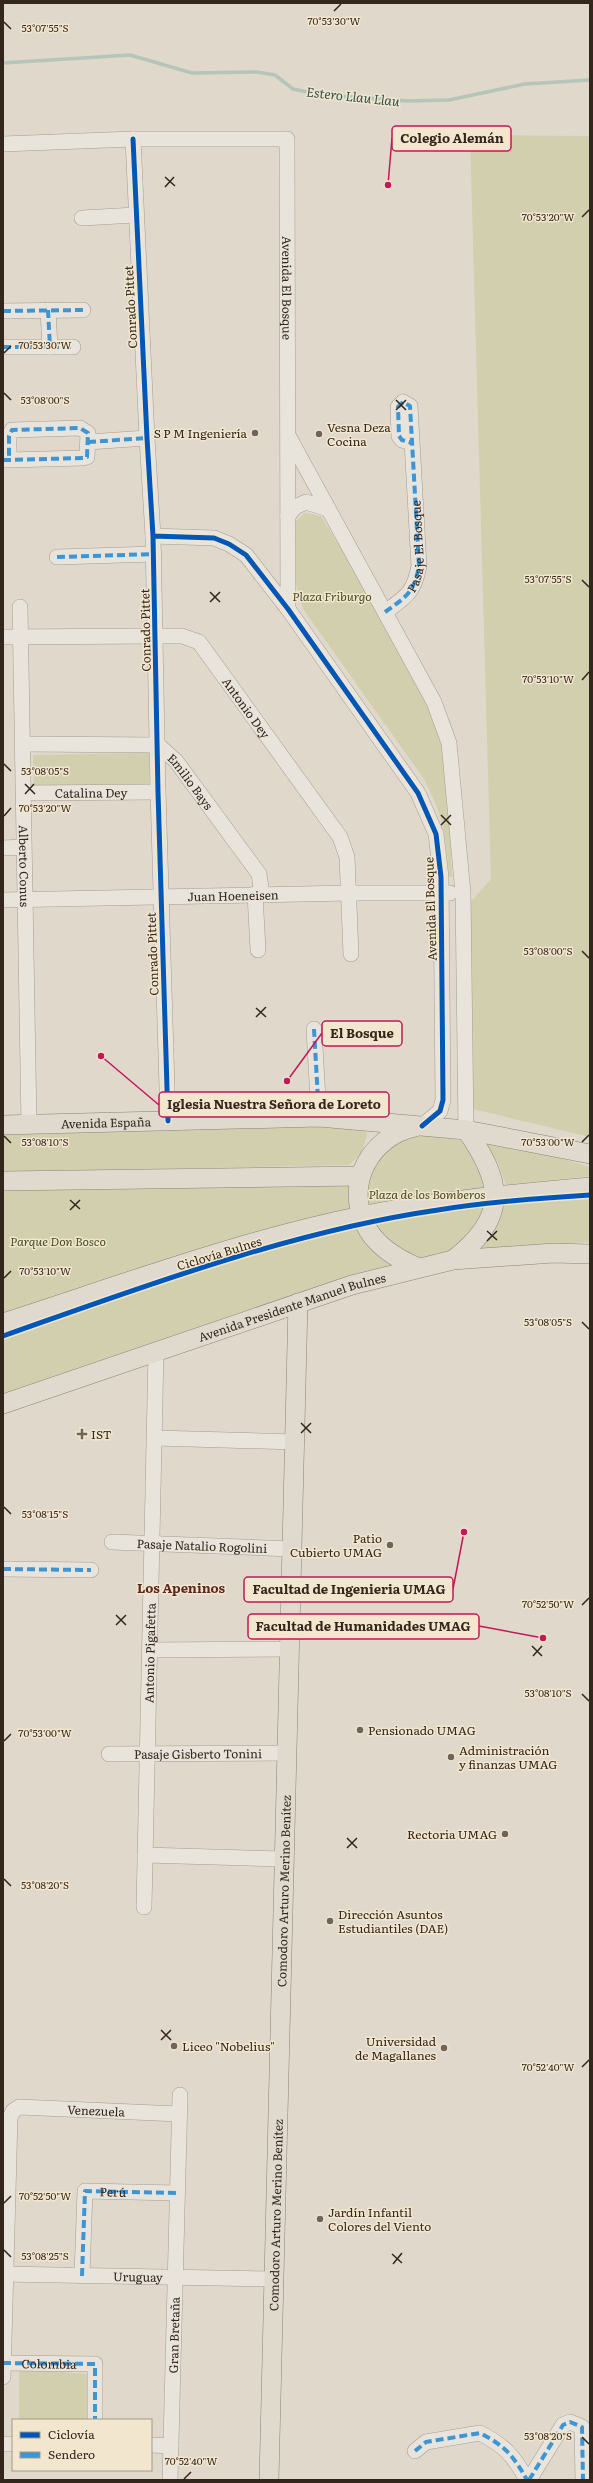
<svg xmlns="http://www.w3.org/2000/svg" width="593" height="2483" font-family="Literata,serif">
<rect width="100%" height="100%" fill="#e0d8ca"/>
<path fill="#d1cfad" d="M470,135l120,1v1001l-117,-28 -4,-205 22,-25z
M305,513l16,3 56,91 47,88 18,50 6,51 4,81h-3c-3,-43 -5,-59 -25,-98l-121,-170 -9,-32 -1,-53z
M149,753v33l-115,2 -1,-33z
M362,1126l5,8 -5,19 -13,12 -346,7v-43z
M435,1130c50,18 45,29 56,76l-29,43c-47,13 -43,13 -84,-12l-16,-49 24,-45z
M486,1137l104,30v9l-84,9 -8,-22 -17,-24z
M341,1179l9,8 2,17 -7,9 -342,103v-128z
M590,1192v50l-109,7 15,-21 11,-29z
M353,1225l18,22 25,20 -393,143v-79l262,-90z
M19,2369l69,5 -1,46h-68z"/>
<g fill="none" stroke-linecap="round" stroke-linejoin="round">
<path stroke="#b5c5ba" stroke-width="3.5" d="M3,63l127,-8 62,18 65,-1 18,3 18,14 29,6 86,6 41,-1 76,-16 65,-4"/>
<defs>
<g id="minor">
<path d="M133,139l14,299 6,98 5,256 10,329"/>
<path id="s1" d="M3,144l130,-5h154l1,470"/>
<path d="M82,218l54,-3"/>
<path d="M48,310l2,37"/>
<path d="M3,311l80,-1"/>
<path d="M3,347h70"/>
<path d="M289,437l145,265 15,41 14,150 3,237"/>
<path d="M88,442l59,-4"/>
<path d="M3,460h6l74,-2 4,-1 1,-24 -8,-5 -68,2 -3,6v24"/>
<path d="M288,516l7,-9 11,-5 22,7"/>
<path d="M153,536l61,2 15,6 17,11 42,54 130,184 18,41 5,43 2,223 -3,11 -18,15"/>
<path d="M57,557l97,-3"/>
<path id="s2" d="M20,607l9,518"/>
<path id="s3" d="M385,612c21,-15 29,-19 34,-46l-9,-160 -7,-4 -5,5 1,29 3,4 10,3"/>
<path id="s4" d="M3,637l152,-1h27l17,6 141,195 7,20 4,97"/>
<path id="s5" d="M23,744l135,1 18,16 83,113 3,20"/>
<path id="s6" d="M24,793l134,-1"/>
<path d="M3,848l20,-1"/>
<path d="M255,894l3,56"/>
<path id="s7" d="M3,900l346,-7h101"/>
<path d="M314,1029l5,88"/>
<path d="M156,1438l139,4"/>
<path id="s8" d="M112,1542l180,7"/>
<path d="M3,1569l88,1"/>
<path d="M150,1650l140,-1"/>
<path id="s9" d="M109,1754l178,-1"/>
<path d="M145,1855l139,4"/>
<path id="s10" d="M144,1907l12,-555"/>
<path id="s11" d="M3,2274l271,5"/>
<path d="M82,2276l3,-85 92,2"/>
<path id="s12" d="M3,2363l92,1v56"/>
<path id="s13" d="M3,2377l7,-259 3,-7 6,-4 160,7"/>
<path d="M3,2444h10"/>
<path d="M151,2445l20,1"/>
<path d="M415,2451l11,-9 54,-9c25,13 33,22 47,47"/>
<path id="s14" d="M170,2480l10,-385"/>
<path d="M529,2480l34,-55 7,-3 12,5 1,53"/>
</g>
<g id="major">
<path id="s15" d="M3,1125l316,-8 147,13 124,24"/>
<path d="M415,1127c-44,9 -70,56 -50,97 10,22 32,35 54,44"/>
<path d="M3,1181l357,-5"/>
<path d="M453,1260c55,-42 51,-77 13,-130"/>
<path d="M3,1323c118,-38 236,-82 358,-107 75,-15 152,-22 229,-29"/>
<path id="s16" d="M3,1404l349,-119 101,-25 101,-7 36,1"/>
<path id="s17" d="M269,2480l29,-1177"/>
</g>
</defs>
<use href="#minor" stroke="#a59d93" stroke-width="16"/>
<use href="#major" stroke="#8b837a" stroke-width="20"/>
<use href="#minor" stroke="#e8e4db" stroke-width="15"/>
<use href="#major" stroke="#e0d9cd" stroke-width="19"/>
<g stroke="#3d95d4" stroke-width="4" stroke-dasharray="8 4" stroke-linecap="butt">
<path d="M48,310l2,37"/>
<path d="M3,311l80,-1"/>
<path d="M3,347h70"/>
<path d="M88,442l59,-4"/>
<path d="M3,460h6l74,-2 4,-1 1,-24 -8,-5 -68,2 -3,6v24"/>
<path d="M57,557l97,-3"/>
<path d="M385,612c21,-15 29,-19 34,-46l-9,-160 -7,-4 -5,5 1,29 3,4 10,3"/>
<path d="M314,1029l5,88"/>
<path d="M3,1569l88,1"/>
<path id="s18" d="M82,2276l3,-85 92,2"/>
<path d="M3,2363l92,1v56"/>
<path d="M415,2451l11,-9 54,-9c25,13 33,22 47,47"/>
<path d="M529,2480l34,-55 7,-3 12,5 1,53"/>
</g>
<defs>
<path id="cycleway" d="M133,139l14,299 6,98 5,256 10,329
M153,536l61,2 15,6 17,11 42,54 130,184 18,41 5,43 2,223 -3,11 -18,15
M3,1336c139,-49 289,-105 435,-126 50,-8 102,-12 152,-15"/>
</defs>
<use href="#cycleway" stroke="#f3e6cf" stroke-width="8"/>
<use href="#cycleway" stroke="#0057b8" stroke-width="5"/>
</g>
<path fill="none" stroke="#33261c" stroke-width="1.5" d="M334,11l7,-7M4,22l7,7M165,177l10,9M165,187l9,-10M582,217l7,-7M4,353l7,-7M4,393l7,7M396,400l10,10M396,410l10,-10M582,580l7,7M210,592l10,10M210,602l10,-10M582,680l7,-8M4,764l7,7M25,784l10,10M25,794l9,-10M441,815l10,10M4,816l7,-8M441,825l10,-10M582,951l7,7M256,1008l10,9M256,1017l10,-10M4,1136l7,7M582,1142l7,-7M70,1200l10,9M70,1210l10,-10M487,1231l10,9M487,1241l10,-10M4,1278l7,-7M582,1322l7,7M301,1423l10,10M301,1433l10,-10M4,1507l7,7M582,1605l7,-7M116,1615l10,10M116,1625l10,-10M532,1646l10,10M533,1656l9,-10M582,1694l7,7M4,1741l7,-7M347,1838l10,10M347,1848l10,-10M4,1879l7,7M161,2030l10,10M161,2040l10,-10M582,2067l7,-7M4,2203l7,-7M4,2250l7,7M392,2254l10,9M393,2264l9,-11M582,2437l7,7M184,2479l7,-7"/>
<g fill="#706459" stroke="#f3e6cf" stroke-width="1.5">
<circle cx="255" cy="433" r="4"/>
<circle cx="319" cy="434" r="4"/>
<path d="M80 1428h4v4h4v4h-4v4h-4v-4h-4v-4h4z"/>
<circle cx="390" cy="1545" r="4"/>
<circle cx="360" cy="1730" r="4"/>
<circle cx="451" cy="1757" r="4"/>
<circle cx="505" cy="1834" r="4"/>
<circle cx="330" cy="1921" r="4"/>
<circle cx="174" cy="2046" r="4"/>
<circle cx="444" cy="2048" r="4"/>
<circle cx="320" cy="2219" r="4"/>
</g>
<g text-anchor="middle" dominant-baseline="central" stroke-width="3" stroke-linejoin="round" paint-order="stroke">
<g font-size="12" fill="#33261c" stroke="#f3e6cf">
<text stroke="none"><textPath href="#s1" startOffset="433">Avenida El Bosque</textPath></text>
<text transform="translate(130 307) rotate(-93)">Conrado Pittet</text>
<text stroke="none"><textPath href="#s3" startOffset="79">Pasaje El Bosque</textPath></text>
<text transform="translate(145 630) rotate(-91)">Conrado Pittet</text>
<text stroke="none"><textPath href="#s4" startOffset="278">Antonio Dey</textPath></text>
<text stroke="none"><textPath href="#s5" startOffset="184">Emilio Bays</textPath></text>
<text stroke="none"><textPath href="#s6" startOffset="67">Catalina Dey</textPath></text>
<text stroke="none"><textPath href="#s2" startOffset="259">Alberto Conus</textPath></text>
<text stroke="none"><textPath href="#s7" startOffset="230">Juan Hoeneisen</textPath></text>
<text transform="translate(430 909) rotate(-92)">Avenida El Bosque</text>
<text transform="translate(152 954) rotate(-92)">Conrado Pittet</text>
<text stroke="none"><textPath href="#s15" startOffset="103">Avenida España</textPath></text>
<text transform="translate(219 1253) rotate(-17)">Ciclovía Bulnes</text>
<text stroke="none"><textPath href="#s16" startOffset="305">Avenida Presidente Manuel Bulnes</textPath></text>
<text stroke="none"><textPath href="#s8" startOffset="90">Pasaje Natalio Rogolini</textPath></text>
<text stroke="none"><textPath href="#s10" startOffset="254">Antonio Pigafetta</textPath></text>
<text stroke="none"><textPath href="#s9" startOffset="89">Pasaje Gisberto Tonini</textPath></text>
<text stroke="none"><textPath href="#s17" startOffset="589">Comodoro Arturo Merino Benítez</textPath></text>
<text stroke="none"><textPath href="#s13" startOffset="351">Venezuela</textPath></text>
<text stroke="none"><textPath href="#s18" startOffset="113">Perú</textPath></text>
<text stroke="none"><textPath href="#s17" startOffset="265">Comodoro Arturo Merino Benítez</textPath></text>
<text stroke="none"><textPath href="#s11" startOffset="135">Uruguay</textPath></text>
<text stroke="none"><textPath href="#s14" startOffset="145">Gran Bretaña</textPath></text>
<text stroke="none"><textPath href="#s12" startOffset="46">Colombia</textPath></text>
</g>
<g font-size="12" fill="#33261c" stroke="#f3e6cf" text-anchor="start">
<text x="327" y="427">Vesna Deza<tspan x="327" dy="14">Cocina</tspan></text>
<text x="247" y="433" text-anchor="end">S P M Ingeniería</text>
<text x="91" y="1434">IST</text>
<text x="382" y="1538" text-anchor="end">Patio<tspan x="382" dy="14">Cubierto UMAG</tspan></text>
<text x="368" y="1730">Pensionado UMAG</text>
<text x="459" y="1750">Administración<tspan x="459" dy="14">y finanzas UMAG</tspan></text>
<text x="497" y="1834" text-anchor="end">Rectoria UMAG</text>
<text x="338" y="1914">Dirección Asuntos<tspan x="338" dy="14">Estudiantiles (DAE)</tspan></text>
<text x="436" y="2041" text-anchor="end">Universidad<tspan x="436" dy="14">de Magallanes</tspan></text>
<text x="182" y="2046">Liceo "Nobelius"</text>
<text x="328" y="2212">Jardín Infantil<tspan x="328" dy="14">Colores del Viento</tspan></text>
</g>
<g font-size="12" font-style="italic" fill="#464e24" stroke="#f3e6cf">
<text x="332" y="596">Plaza Friburgo</text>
<text x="427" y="1194">Plaza de los Bomberos</text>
<text x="58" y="1241">Parque Don Bosco</text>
</g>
<g font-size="13" font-style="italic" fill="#2c524d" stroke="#f3e6cf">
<text transform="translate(353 96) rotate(6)">Estero Llau Llau</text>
</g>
<g font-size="13" font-weight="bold" fill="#5c271f" stroke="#f3e6cf">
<text x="181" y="1587">Los Apeninos</text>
</g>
</g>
<g font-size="10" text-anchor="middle" fill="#33261c" stroke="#f3e6cf" stroke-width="3" stroke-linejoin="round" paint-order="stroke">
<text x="334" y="25">70°53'30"W</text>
<text x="45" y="32">53°07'55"S</text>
<text x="548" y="221">70°53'20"W</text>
<text x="45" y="349">70°53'30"W</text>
<text x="45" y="404">53°08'00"S</text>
<text x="548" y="583">53°07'55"S</text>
<text x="548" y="683">70°53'10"W</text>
<text x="45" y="775">53°08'05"S</text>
<text x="45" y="812">70°53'20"W</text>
<text x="548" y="955">53°08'00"S</text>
<text x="548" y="1146">70°53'00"W</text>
<text x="45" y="1146">53°08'10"S</text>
<text x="45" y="1275">70°53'10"W</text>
<text x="548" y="1326">53°08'05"S</text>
<text x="45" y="1518">53°08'15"S</text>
<text x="548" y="1608">70°52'50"W</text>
<text x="548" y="1697">53°08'10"S</text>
<text x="45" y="1737">70°53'00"W</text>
<text x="45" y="1889">53°08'20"S</text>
<text x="548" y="2071">70°52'40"W</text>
<text x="45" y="2200">70°52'50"W</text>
<text x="45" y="2260">53°08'25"S</text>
<text x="548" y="2440">53°08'20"S</text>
<text x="191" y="2465">70°52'40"W</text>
</g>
<path fill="none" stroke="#c2185b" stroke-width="1.5" d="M388 185L392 138M287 1081L322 1033M101 1056L159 1105M464 1532L453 1589M543 1638L479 1626"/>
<g fill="#c2185b" stroke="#f3e6cf" stroke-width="1.5">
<circle cx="388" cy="185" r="4"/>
<circle cx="287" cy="1081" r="4"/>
<circle cx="101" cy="1056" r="4"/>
<circle cx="464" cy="1532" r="4"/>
<circle cx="543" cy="1638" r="4"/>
</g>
<g fill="#f3e6cf" stroke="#c2185b" stroke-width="1.5">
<rect x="392" y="126" width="119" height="25" rx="4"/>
<rect x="322" y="1021" width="80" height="25" rx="4"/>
<rect x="159" y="1092" width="230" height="25" rx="4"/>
<rect x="244" y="1577" width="209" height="25" rx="4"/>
<rect x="248" y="1614" width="231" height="25" rx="4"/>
</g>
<g font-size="13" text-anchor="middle" font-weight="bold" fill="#33261c">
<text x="452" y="143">Colegio Alemán</text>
<text x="362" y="1038">El Bosque</text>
<text x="274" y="1109">Iglesia Nuestra Señora de Loreto</text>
<text x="349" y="1594">Facultad de Ingenieria UMAG</text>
<text x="363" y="1631">Facultad de Humanidades UMAG</text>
</g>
<rect width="593" height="2483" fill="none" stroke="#33261c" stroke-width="8"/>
<rect x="12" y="2419" width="140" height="52" fill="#f3e6cf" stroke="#a69987"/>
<rect x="20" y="2432" width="20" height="6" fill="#0057b8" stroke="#a69987"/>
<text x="48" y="2439" font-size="12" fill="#33261c">Ciclovía</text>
<rect x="20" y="2452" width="20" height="6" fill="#3d95d4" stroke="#a69987"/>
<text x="48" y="2459" font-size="12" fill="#33261c">Sendero</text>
</svg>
